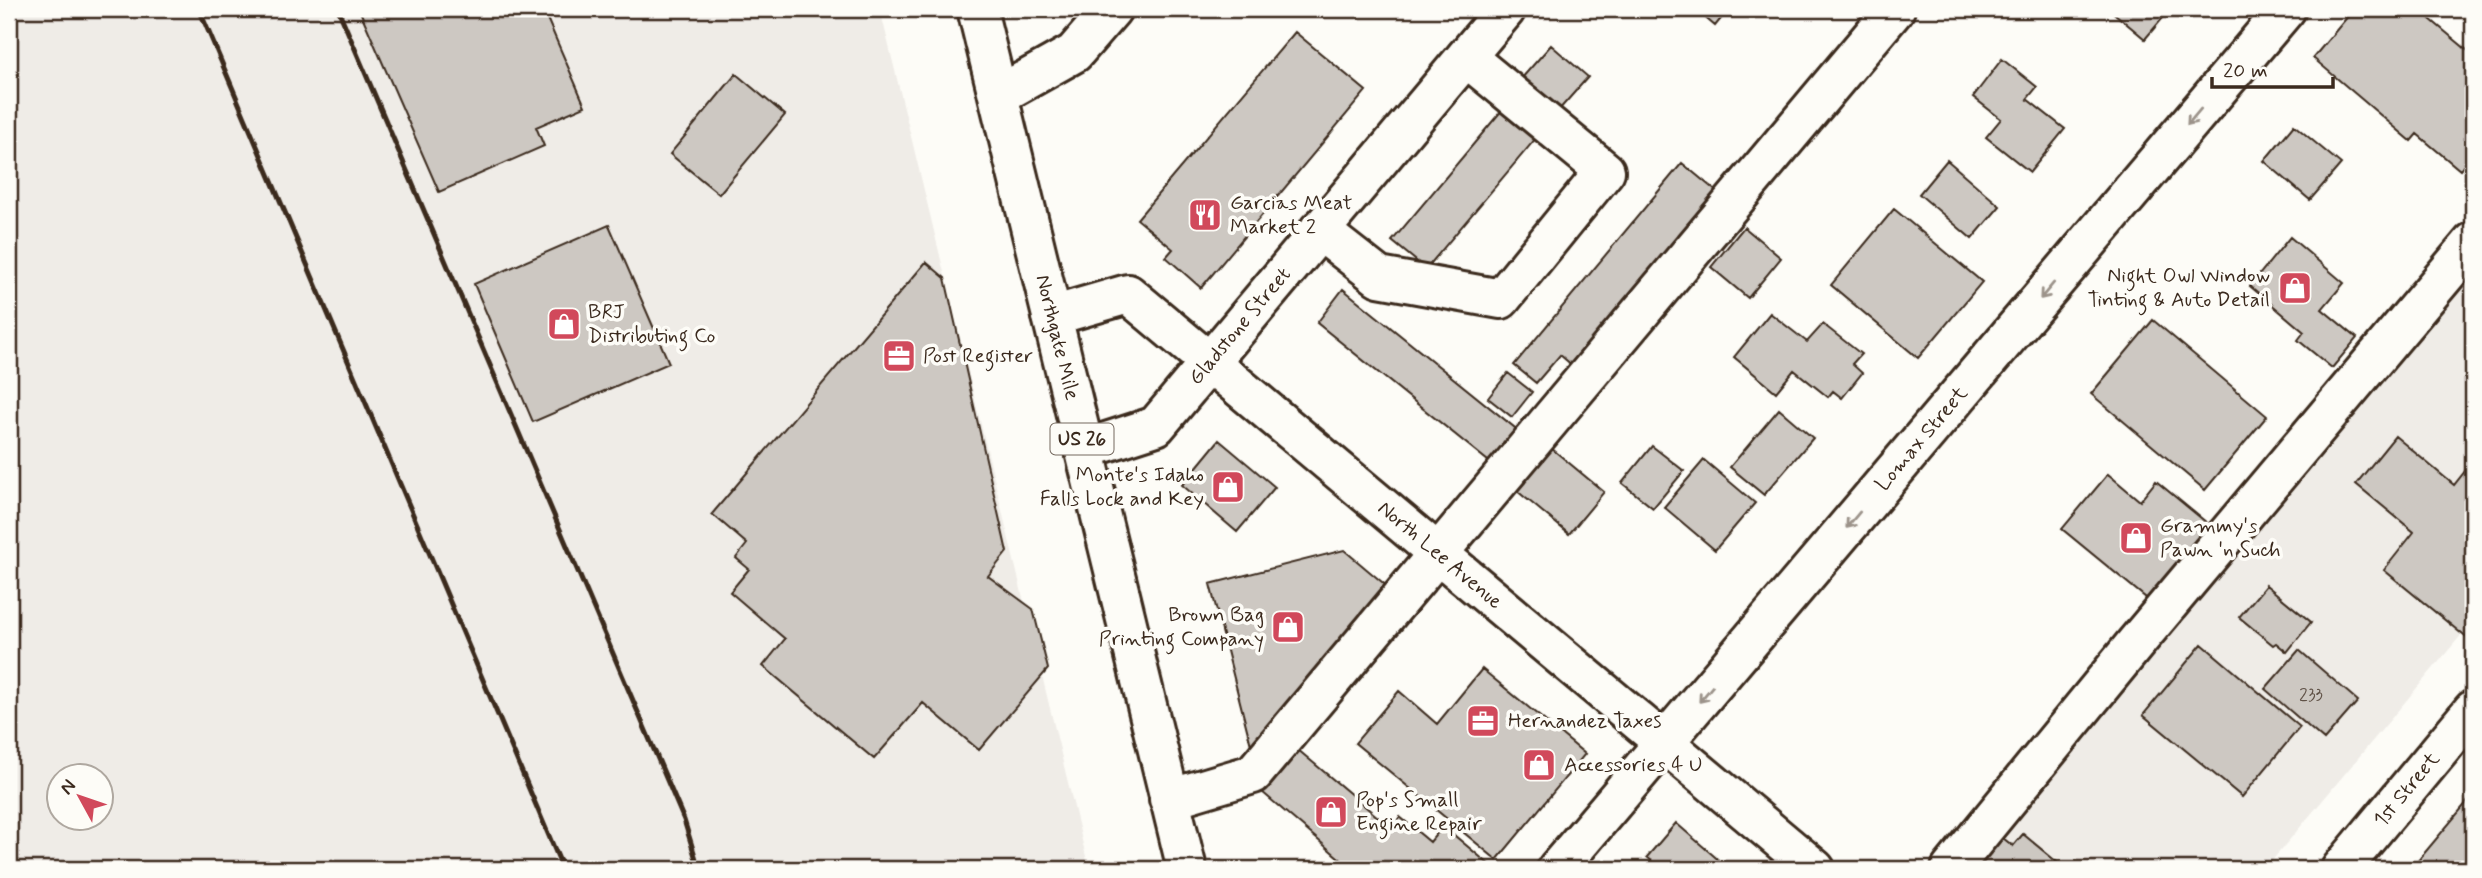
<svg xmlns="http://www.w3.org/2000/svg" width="2482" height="878" font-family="Mynerve,sans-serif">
<rect width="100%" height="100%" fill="#fdfcf7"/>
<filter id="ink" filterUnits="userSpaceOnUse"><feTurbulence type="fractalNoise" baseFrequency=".0143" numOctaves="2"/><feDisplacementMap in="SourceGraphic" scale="14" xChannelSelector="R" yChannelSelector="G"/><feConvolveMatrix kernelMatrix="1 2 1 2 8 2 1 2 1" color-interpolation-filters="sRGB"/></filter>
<g filter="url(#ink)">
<path fill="#efece7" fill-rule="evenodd" d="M9,9h871l209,860h-1080zM60,776h42v42h-42z
M2473,259v362l-208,248h-303z"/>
<path fill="#cdc8c2" stroke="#3b2a1e" stroke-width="2" d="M359,9h184l42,97 -49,21 8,19 -105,46z
M1695,9h34l-14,17z
M2109,9h54l5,3 -23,27z
M2354,9h64l55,46v100l-13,15 -43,-36 -6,7 -98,-83z
M1295,32l71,59 -165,197 -35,-31 7,-8 -36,-30z
M1551,45l37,32 -30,34 -37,-32z
M2002,59l35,28 -10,12 38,30 -35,43 -44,-35 15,-18 -28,-22z
M736,74l49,41 -66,79 -49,-40z
M1508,103l34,28 -116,138 -34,-28z
M2294,125l47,39 -31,36 -46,-39z
M1947,160l53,46 -28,33 -53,-45z
M1682,163l35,29 -144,174 -13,-11 -24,28 -22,-18z
M1894,209l88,73 -64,76 -87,-73z
M609,225l60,138 -136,59 -59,-138z
M1744,227l37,31 -33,40 -37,-31z
M2290,237l54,46 -22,26 35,29 -25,30 -34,-28 6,-8 -54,-46z
M926,262l19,16 62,274 -19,24 45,33 15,60 -69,81 -56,-47 -49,56 -111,-93 22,-27 -55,-47 19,-23 -13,-11 11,-14 -35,-30z
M1343,289l177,143 -27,33 -176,-142z
M1770,313l37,29 16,-18 38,30 -9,10 10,9 -20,25 -9,-7 -5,6 -34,-27 -18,22 -42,-35z
M2153,320l114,96 -62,74 -114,-96z
M1508,373l24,19 -20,25 -24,-19z
M1779,409l34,29 -49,57 -34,-28z
M2395,436l59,49 19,-24v171l-5,7 -84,-69 30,-38 -58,-48z
M1219,440l56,47 -38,45 -55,-47z
M1652,446l32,25 -31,37 -31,-25z
M1551,448l53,44 -35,42 -53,-44z
M1704,460l51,43 -40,47 -51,-43z
M2108,474l32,27 16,-20 57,47 -62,74 -89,-73z
M1344,550l44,37 -136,162 -42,-165z
M2266,585l45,37 -24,30 -11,-9 -3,2 -34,-28z
M2202,644l98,83 -58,70 -99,-82z
M2299,650l59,51 -34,39 -59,-51z
M1482,669l103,85 -88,106 -142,-117 44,-52 38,33z
M1291,744l100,84 9,-11 30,25 13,-16 48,40 -2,3h-147l4,-5 -91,-78z
M2473,795v74h-62z
M1676,823l53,46h-68l-14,-12z
M1998,834l15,12 10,-12 35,29 -5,6h-85z"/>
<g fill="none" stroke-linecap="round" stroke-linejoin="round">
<defs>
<g id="minor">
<path d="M999,95l75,-42 38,-44"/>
<path d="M1319,230l60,47 122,22 104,-128 -139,-114"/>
<path id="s1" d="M1052,316l76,-22 687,575"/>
<path id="s2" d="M1085,449l71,-23 350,-417"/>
<path d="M1169,799l84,-25 642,-765"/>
<path d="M1951,869l184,-225 338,-402"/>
</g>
<g id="major">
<path id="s3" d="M1557,869l729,-860"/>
<path id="s4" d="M2341,869l132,-159"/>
</g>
<g id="highway">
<path id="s5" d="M977,9l210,860"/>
</g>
</defs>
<use href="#minor" stroke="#3b2a1e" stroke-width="44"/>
<use href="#major" stroke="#3b2a1e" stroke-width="44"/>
<use href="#highway" stroke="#3b2a1e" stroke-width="44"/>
<use href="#minor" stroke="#fdfcf7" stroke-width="38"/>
<use href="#major" stroke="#fdfcf7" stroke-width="38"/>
<use href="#highway" stroke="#fdfcf7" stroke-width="38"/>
<path stroke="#3b2a1e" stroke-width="5" d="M199,9l364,860
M338,9l346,811 15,49"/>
</g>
<defs><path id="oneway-shaft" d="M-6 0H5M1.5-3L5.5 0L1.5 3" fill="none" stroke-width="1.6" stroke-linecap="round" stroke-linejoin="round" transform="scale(1.75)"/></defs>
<g stroke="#9c938a">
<use href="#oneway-shaft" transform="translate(2194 117) rotate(130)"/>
<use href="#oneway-shaft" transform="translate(2047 291) rotate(130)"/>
<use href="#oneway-shaft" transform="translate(1853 520) rotate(130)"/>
<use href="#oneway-shaft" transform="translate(1706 694) rotate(130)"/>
</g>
</g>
<defs>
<symbol id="restaurant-square" viewBox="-11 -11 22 22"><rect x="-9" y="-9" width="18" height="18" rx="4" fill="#d1495b" stroke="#fdfcf7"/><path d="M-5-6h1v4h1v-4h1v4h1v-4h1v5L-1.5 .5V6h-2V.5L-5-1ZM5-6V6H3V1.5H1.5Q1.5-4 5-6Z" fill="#fff"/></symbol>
<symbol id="shop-square" viewBox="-11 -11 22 22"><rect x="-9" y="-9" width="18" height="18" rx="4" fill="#d1495b" stroke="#fdfcf7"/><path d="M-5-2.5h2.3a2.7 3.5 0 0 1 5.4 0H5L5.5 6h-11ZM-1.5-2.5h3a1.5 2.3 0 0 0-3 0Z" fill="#fff"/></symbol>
<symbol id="office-square" viewBox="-11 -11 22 22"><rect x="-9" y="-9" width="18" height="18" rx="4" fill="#d1495b" stroke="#fdfcf7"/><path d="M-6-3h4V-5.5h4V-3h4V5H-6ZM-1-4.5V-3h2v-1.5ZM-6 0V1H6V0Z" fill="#fff"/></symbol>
</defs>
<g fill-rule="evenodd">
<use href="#restaurant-square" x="1186" y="196" width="38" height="38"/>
<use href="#shop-square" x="2276" y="269" width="38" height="38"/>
<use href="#shop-square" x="545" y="305" width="38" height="38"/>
<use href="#office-square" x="880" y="337" width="38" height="38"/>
<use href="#shop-square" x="1209" y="468" width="38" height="38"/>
<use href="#shop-square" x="2117" y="519" width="38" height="38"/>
<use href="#shop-square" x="1269" y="608" width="38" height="38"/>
<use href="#office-square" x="1464" y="702" width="38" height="38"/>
<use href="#shop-square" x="1520" y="746" width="38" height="38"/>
<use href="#shop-square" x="1312" y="793" width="38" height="38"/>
</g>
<g text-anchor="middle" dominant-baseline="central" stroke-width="7" stroke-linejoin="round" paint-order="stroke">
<g font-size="18" fill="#605247">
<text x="2311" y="695">233</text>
</g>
<rect fill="#fdfcf7" stroke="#75695f" stroke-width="2" x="1050.5" y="423.5" width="63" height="31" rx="5"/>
<g font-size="19" font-weight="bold" fill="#3b2a1e">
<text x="1082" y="439">US 26</text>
</g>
<g font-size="21" fill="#3b2a1e" stroke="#fdfcf7" text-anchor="start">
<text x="1230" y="203">Garcias Meat<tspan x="1230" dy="24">Market 2</tspan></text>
<text x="2270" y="276" text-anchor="end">Night Owl Window<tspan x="2270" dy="24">Tinting &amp; Auto Detail</tspan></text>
<text x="588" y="312">BRJ<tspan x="588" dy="24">Distributing Co</tspan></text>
<text x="923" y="356">Post Register</text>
<text x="1204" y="475" text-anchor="end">Monte's Idaho<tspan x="1204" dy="24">Falls Lock and Key</tspan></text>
<text x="2160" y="526">Grammy's<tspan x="2160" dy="24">Pawn 'n Such</tspan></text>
<text x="1264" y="615" text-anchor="end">Brown Bag<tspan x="1264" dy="24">Printing Company</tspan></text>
<text x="1508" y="721">Hernandez Taxes</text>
<text x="1564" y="765">Accessories 4 U</text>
<text x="1356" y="800">Pop's Small<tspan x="1356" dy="24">Engine Repair</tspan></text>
</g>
<g font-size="21" fill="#3b2a1e" stroke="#fdfcf7">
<text stroke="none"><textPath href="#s2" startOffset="205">Gladstone Street</textPath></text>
<text stroke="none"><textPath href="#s5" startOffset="338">Northgate Mile</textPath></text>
<text stroke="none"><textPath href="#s3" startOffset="564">Lomax Street</textPath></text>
<text stroke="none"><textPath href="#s1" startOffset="486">North Lee Avenue</textPath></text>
<text stroke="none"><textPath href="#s4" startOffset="103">1st Street</textPath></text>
</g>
</g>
<rect width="2482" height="878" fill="none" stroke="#fdfcf7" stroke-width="35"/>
<rect x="18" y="18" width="2447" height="843" fill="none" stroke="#3b2a1e" stroke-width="2.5" filter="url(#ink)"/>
<g transform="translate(80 797) rotate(310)"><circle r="33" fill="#fdfcf7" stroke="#afa8a0" stroke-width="2"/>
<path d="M0-5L12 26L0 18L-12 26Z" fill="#d1495b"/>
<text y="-10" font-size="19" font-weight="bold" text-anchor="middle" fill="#3b2a1e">N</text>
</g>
<path d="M2212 77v10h121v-10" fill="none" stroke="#3b2a1e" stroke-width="3.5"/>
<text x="2223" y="77" font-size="21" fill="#3b2a1e" stroke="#fdfcf7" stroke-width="5" paint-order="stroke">20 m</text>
</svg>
